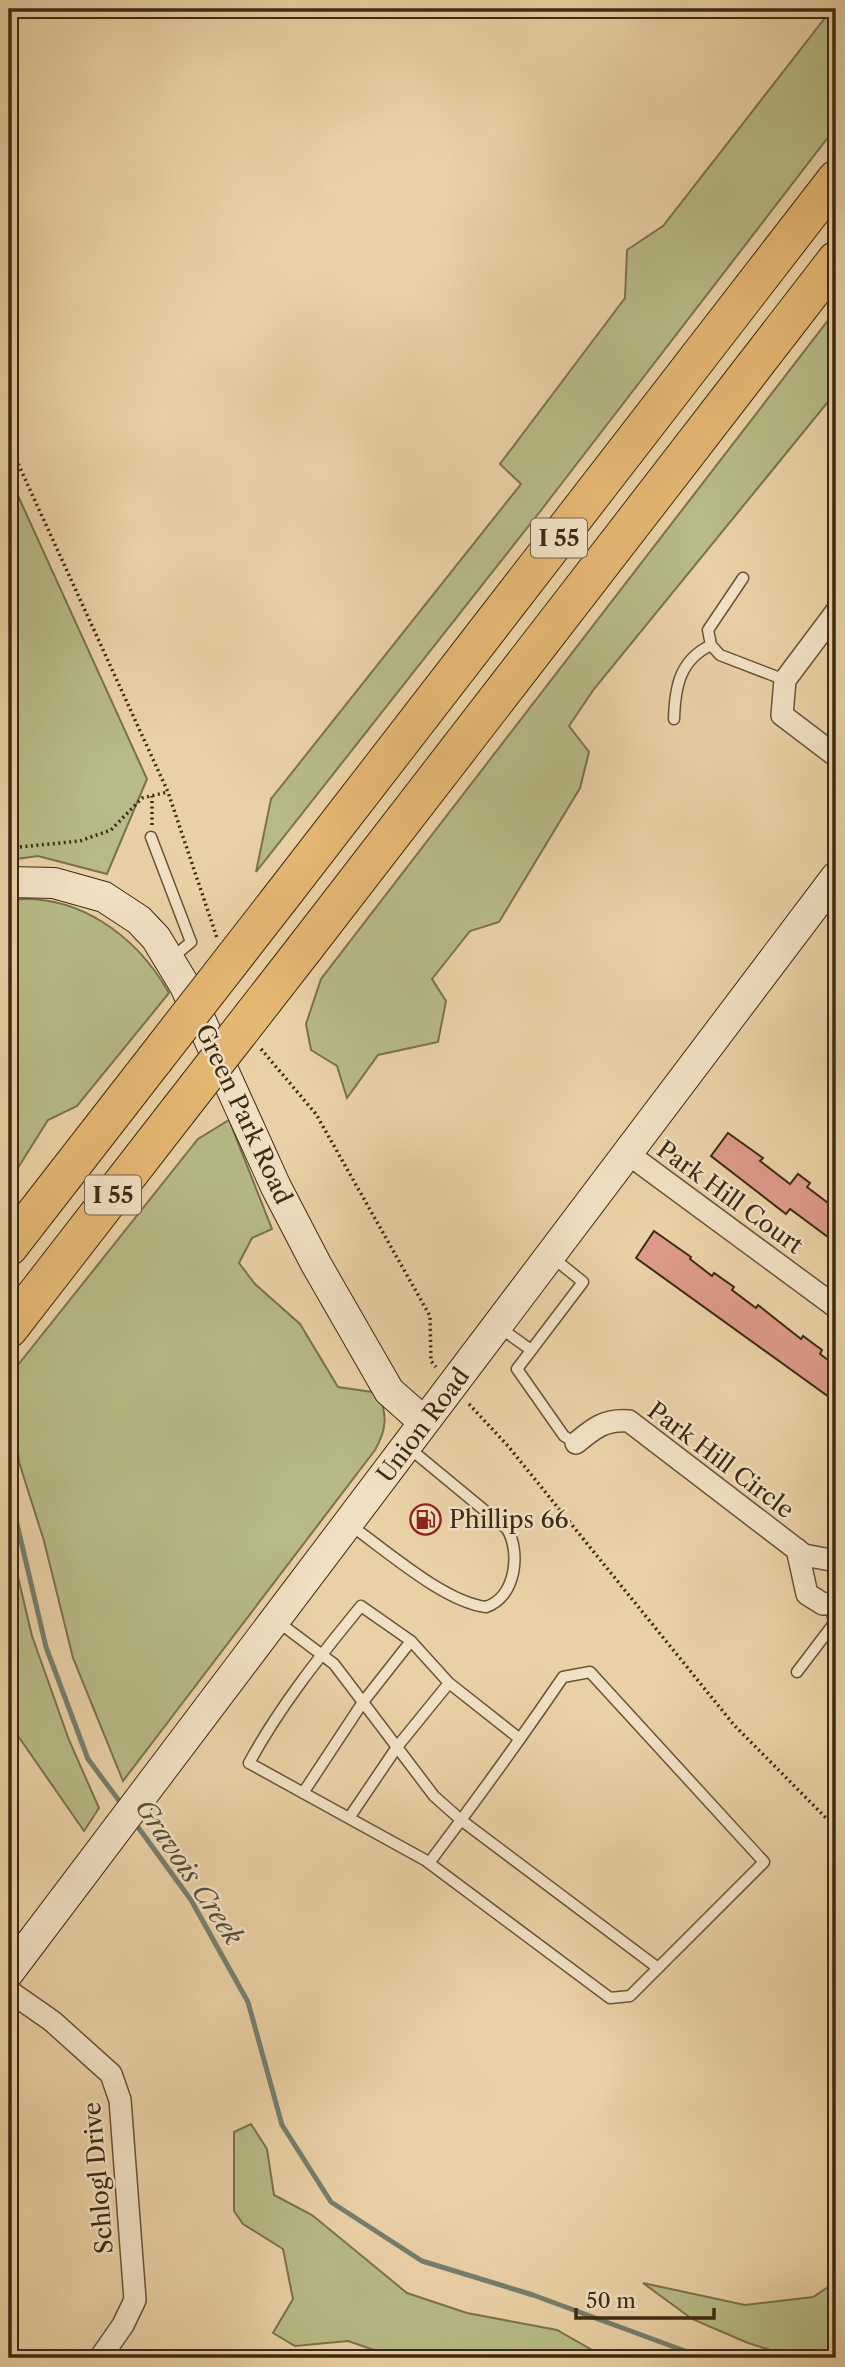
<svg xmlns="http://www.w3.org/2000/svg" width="845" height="2367" font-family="'Libre Caslon Text',serif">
<rect width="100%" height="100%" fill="#ead1a5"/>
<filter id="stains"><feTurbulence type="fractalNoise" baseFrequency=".00286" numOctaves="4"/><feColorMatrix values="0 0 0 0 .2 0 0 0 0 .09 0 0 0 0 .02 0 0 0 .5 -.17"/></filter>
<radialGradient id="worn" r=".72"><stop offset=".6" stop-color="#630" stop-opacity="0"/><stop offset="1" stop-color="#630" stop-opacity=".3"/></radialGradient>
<path fill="#b7bb86" stroke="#7a724c" stroke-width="2" d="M832,9h4v118l-294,382 -286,363 15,-73 250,-315 -21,-20 125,-166 2,-48 36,-24z
M836,310v82l-242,297 -25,37 20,26 -9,36 -81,134 -29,9 -38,48 14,22 -8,41 -60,13 -31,43 -10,-32 -26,-16 -5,-26 15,-45z
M9,476l138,303 -40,95 -69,-18 -29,4z
M9,900c68,-8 127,35 160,93l-92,113 -29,14 -39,62z
M229,1120l43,109 -20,9 -13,25 16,21 45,40 38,63 41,6c8,23 8,36 -4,57l-252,331 -50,-123 -29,-117 -25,-79 -9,-87 188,-236z
M9,1539l23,97 37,104 30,68 -15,23 -75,-108z
M251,2124l16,25 7,46 38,20 95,78 60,20 90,17 49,28h-209l-49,-17 -53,5 -22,-13 20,-34 -10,-50 -40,-25 -9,-13v-79z
M836,2282v76h-40l-48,-15 -56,-24 -49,-36 102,22 68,-8z"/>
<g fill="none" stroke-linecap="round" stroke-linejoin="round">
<path stroke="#747f6d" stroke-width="5" d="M9,1490l37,157 42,112 35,47
M135,1823l56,77 57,102 34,123 49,77 91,59 111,34 171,63"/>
</g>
<path fill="#dd9a88" stroke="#3d2a13" stroke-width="2" d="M728,1133l35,25 -3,3 30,23 8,-10 12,9 -3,4 29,22v34l-46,-34 -4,5 -75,-58z
M654,1231l37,26 -1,2 22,17 2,-3 20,14 -2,3 24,18 2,-3 43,34 2,-3 19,14 -2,4 16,12v36l-200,-144z"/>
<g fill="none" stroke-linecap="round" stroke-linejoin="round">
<defs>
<path id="lane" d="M743,578l-35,52 3,15 9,10 65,25
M674,719c1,-33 6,-59 37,-74
M151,837l40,105 -19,16
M552,1257l31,25 -66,87 47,67 12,7
M499,1327l32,23
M350,1525c36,25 94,77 136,82 30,-10 35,-55 21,-78l-98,-81
M277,1621l57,43 100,132 27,24 197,148 106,-106 -174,-190 -27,5c-43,63 -88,125 -134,186
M797,1672l35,-46 2,-5 -4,-18
M520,1739l-71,-56 -38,-42 -50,-35c-41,50 -81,100 -112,157l176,97 185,138 20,-2 28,-28
M303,1793l60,-91 48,-61
M349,1818l48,-71 52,-64
M9,1933l18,10"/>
<path id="street" d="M836,612l-51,68 -3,35 54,41
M627,1153l209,154
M576,1443c18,-15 29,-24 53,-22l175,134 32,6
M797,1549l10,45 16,10 13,-1
M9,1991l43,30 59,53 9,26 15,200 -12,25 -23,33"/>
<path id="secondary" d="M9,882l45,1 50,14 35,23 17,18 29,48 91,201 40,77 73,127 35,31
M9,1972l827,-1095"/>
<path id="highway" d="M281,897l555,-718
M304,949l532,-689
M9,1247l146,-188
M9,1329l169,-218"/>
</defs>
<use href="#lane" stroke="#685438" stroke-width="13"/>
<use href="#street" stroke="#685438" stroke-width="24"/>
<use href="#secondary" stroke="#3d2a13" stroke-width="32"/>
<use href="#highway" stroke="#3d2a13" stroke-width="39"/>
<path stroke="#3d2a13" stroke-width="3.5" stroke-dasharray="2 3.5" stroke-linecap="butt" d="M9,444l159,348 49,146
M152,825v-29
M9,848l71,-7 31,-11 31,-32 26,-6
M261,1049l55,65 114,202 1,45 5,6
M469,1404l39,42 226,279 102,103"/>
<use href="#lane" stroke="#f1e1c4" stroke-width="10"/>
<use href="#street" stroke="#f1e1c4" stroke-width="21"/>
<use href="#secondary" stroke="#f1e1c4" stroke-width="30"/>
<use href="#highway" stroke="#e5b872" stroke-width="37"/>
<defs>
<path id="highway-bridge" d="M155,1059l126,-162
M178,1111l126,-162"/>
</defs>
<use href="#highway-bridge" stroke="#3d2a13" stroke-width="39" stroke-linecap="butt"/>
<use href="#highway-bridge" stroke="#e5b872" stroke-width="37"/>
</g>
<defs>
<symbol id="fuel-ring" viewBox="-11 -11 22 22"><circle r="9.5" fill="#f1e1c4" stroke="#8f2418" stroke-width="1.5"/><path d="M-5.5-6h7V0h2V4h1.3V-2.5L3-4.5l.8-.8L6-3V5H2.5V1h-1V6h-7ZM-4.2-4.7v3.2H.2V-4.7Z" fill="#8f2418"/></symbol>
</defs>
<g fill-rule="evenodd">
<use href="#fuel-ring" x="408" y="1502" width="35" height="35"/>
</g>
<g text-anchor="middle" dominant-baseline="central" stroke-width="5" stroke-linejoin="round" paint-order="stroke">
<g fill="#f1e1c4" stroke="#736148" stroke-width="2">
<rect x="531" y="518.5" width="56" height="39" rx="5"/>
<rect x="85" y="1175.5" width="56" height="39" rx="5"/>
</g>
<g font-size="23" font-weight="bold" fill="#3d2a13">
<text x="559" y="538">I 55</text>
<text x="113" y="1195">I 55</text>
</g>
<g font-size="24" fill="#3d2a13" stroke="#f1e1c4">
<text transform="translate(244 1114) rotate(65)">Green Park Road</text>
<text transform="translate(730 1197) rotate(36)">Park Hill Court</text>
<text transform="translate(423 1425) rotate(-53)">Union Road</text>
<text transform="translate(721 1460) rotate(37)">Park Hill Circle</text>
<text transform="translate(98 2178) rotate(-95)">Schlogl Drive</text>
</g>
<g font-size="24" fill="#3d2a13" stroke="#f1e1c4" text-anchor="start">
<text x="449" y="1519">Phillips 66</text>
</g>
<g font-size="26" font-style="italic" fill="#544d38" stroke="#f1e1c4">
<text transform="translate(189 1872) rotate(56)">Gravois Creek</text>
</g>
</g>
<rect width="845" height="2367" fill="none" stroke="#ead1a5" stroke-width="35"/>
<rect x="10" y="10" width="824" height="2346" fill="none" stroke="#3d2a13" stroke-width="3.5"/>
<rect x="18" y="18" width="810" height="2332" fill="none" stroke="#3d2a13" stroke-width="2"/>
<path d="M576 2308v10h138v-10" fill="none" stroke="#3d2a13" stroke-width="3.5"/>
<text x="586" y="2308" font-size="21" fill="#3d2a13" stroke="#f1e1c4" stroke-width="5" paint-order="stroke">50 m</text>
<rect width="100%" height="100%" filter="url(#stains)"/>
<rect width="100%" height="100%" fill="url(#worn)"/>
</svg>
